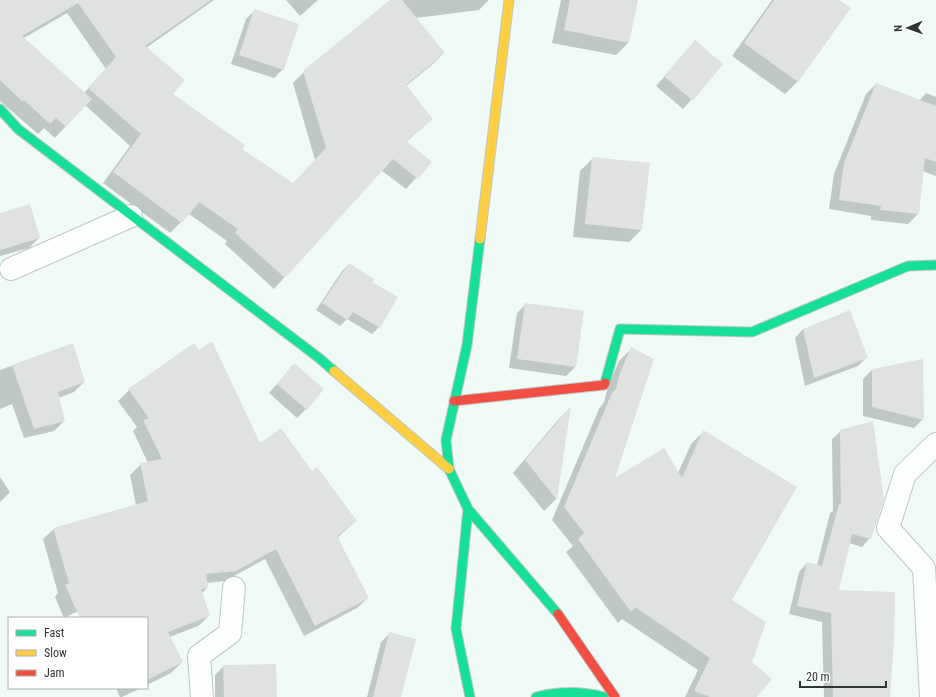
<svg xmlns="http://www.w3.org/2000/svg" width="936" height="697" font-family="'Roboto Condensed',sans-serif">
<rect width="100%" height="100%" fill="#f0faf7"/>
<path fill="#0003" fill-rule="evenodd" d="M0,0h214l-68,48 26,46 69,56 52,34 22,-24 -22,-77 11,-11 87,-72h98l-10,10 -63,8 28,35 -11,11 -27,22 26,33 -26,23 24,20 -24,27 -25,-19 -107,119 -49,-45 2,-3 -38,-27 -19,19 -67,-50 27,-37 -45,-41 -30,33 -11,-10 -6,6 -38,-33zM67,13l39,56 -22,24 -60,-55z
M286,0h32l-18,16z
M561,0h76l-9,43 -12,12 -64,-12z
M772,0h65l12,8 -52,74 -12,12 -53,-38z
M255,10l28,59 -9,9 -43,-14 15,-45z
M695,42l27,23 -39,44 -27,-23z
M876,84l43,17 7,-8 10,4v79l-14,-5 -3,42 -11,11 -37,-4v-4l-42,-7 5,-35 32,-80z
M593,158l48,72 -12,12 -56,-5 7,-66z
M0,214l39,24 -10,10 -29,8z
M349,264l22,19 8,44 -7,7 -25,-15 -7,7 -24,-16 26,-39z
M526,304l57,7 -8,56 -9,9 -57,-8 8,-55z
M803,329l64,28 -9,9 -53,20 -10,-48z
M73,344l11,38 -10,10 -16,6 6,23 -10,10 -30,7 -12,-34 -12,5v-39z
M631,349l-18,131 65,-7 13,-29 12,-12 28,168 20,63 5,34h-71l13,-27 -76,-51 -4,4 -52,-71 7,-6 -21,-26 47,-111 5,-7 4,-15 11,-26z
M872,370l51,49 -9,9 -51,-12v-37z
M286,374l20,35 -9,9 -28,-25z
M129,390l130,55 53,27 44,49 -19,17 31,60 -11,10 -53,28 -39,-77 -40,22 -19,2 1,5 -6,6 8,22 -11,10 -28,11 12,25 -11,11 -24,12v-67h-65l-4,-7 -14,7 -9,-21 3,-4 -15,-54 11,-10 82,-24 -6,-30 11,-11 7,-1 -15,-32 4,-4 -19,-26z
M569,409l-13,90 -12,12 -31,-38 45,-53z
M841,431l29,107 -8,9 -13,-4 -11,48 51,106h-65l-2,-75 -33,-8 10,-42 8,-9 10,2 13,-52 3,-2 -1,-72z
M0,477l10,15 -10,10z
M390,633l10,64h-33l14,-55z
M224,666l52,31h-61v-22z
M116,688h25l-19,9h-2z"/>
<path fill="#e0e2e0" d="M0,0h211l-66,46 40,34 -12,14 72,51 -3,4 51,34 33,-35 -23,-77 87,-71h12l43,53 -39,32 27,34 -27,22 26,21 -14,17 -25,-20 -108,119 -50,-45 3,-4 -39,-27 -17,21 -69,-51 28,-38 -53,-46 28,-31 -38,-54 -56,33 70,63 -26,28 -10,-9 -6,6 -26,-24 -1,2 -23,-22z
M570,0h68l-9,43 -65,-13z
M774,0h65l12,8 -53,74 -54,-39z
M254,9l45,15 -15,46 -45,-15z
M695,40l28,24 -30,37 -29,-25z
M876,83l60,23v56l-11,-4 -6,56 -39,-4 1,-4 -42,-6 5,-37z
M592,157l58,6 -8,67 -57,-6z
M30,204l10,34 -40,12v-37z
M349,263l25,16 -2,3 26,15 -18,31 -27,-16 -6,8 -25,-17z
M525,303l59,8 -8,56 -59,-8z
M850,310l18,48 -54,20 -11,-49z
M212,341l48,102 21,-15 31,43 5,-4 40,54 -20,15 32,62 -54,28 -39,-77 -40,22 -30,3 2,14 -7,1 9,27 -42,16 15,30 -36,18v-62h-67l-15,-33 4,-2 -16,-55 95,-27 -8,-38 22,-4 -19,-39 6,-2 -21,-29 66,-46 5,7z
M73,343l12,39 -27,10 7,29 -31,8 -22,-64z
M631,347l23,12 -39,119 49,-30 18,30 21,-48 94,57 -65,113 34,22 -14,40 20,17 -15,18h-47l-16,-6 16,-33 -75,-51 -4,5 -53,-73 6,-6 -20,-26 47,-112 5,-7 4,-15z
M923,359l1,61 -52,-13v-38z
M294,363l30,26 -17,21 -30,-26z
M571,406l-14,94 -32,-40z
M873,421l11,78 -13,40 -19,-5 -13,56 56,2 -1,48 -4,57h-57l-2,-84 -34,-7 10,-44 15,4 17,-62h2l-1,-74z
M389,632l27,7 -15,58h-28z
M276,664l1,33h-53l-1,-32z"/>
<g fill="none" stroke-linecap="round" stroke-linejoin="round">
<defs>
<path id="street" d="M11,269l120,-53
M202,697l-3,-41 31,-23 4,-45
M931,697l-7,-129 -36,-40 17,-54 31,-30"/>
<path id="fast" d="M0,109l18,20 301,229 15,13
M480,239l-13,106 -21,95 3,29 19,40 90,105
M605,383l15,-54 132,3 156,-66 28,-1
M468,509l-12,120 14,68
M536,697c23,-6 45,-6 68,0"/>
<path id="slow" d="M480,239l29,-239
M334,371l115,98"/>
<path id="jam" d="M454,401l150,-16 1,-2
M558,614l57,83"/>
</defs>
<use href="#street" stroke="#c0c6c4" stroke-width="24"/>
<use href="#fast" stroke="#c0c6c4" stroke-width="11"/>
<use href="#slow" stroke="#c0c6c4" stroke-width="11"/>
<use href="#jam" stroke="#c0c6c4" stroke-width="11"/>
<use href="#street" stroke="#fdfefe" stroke-width="22"/>
<use href="#fast" stroke="#16e098" stroke-width="9"/>
<use href="#slow" stroke="#ffcf43" stroke-width="9"/>
<use href="#jam" stroke="#f24e42" stroke-width="9"/>
</g>
<rect x="8" y="617" width="140" height="72" fill="#ffffff" stroke="#acafae"/>
<rect x="16" y="630" width="20" height="6" fill="#16e098" stroke="#acafae"/>
<text x="44" y="637" font-size="12" fill="#303634">Fast</text>
<rect x="16" y="650" width="20" height="6" fill="#ffcf43" stroke="#acafae"/>
<text x="44" y="657" font-size="12" fill="#303634">Slow</text>
<rect x="16" y="670" width="20" height="6" fill="#f24e42" stroke="#acafae"/>
<text x="44" y="677" font-size="12" fill="#303634">Jam</text>
<g transform="translate(908 28) rotate(268)" stroke="#ffffff" stroke-width="3" paint-order="stroke">
<path d="M0-3L7 15L0 10L-7 15Z" fill="#303634"/>
<text y="-6" font-size="11" font-weight="bold" text-anchor="middle" fill="#303634">N</text>
</g>
<path d="M800 681v6h86v-6" fill="none" stroke="#303634" stroke-width="2"/>
<text x="806" y="681" font-size="12" fill="#303634" stroke="#ffffff" stroke-width="3" paint-order="stroke">20 m</text>
</svg>
